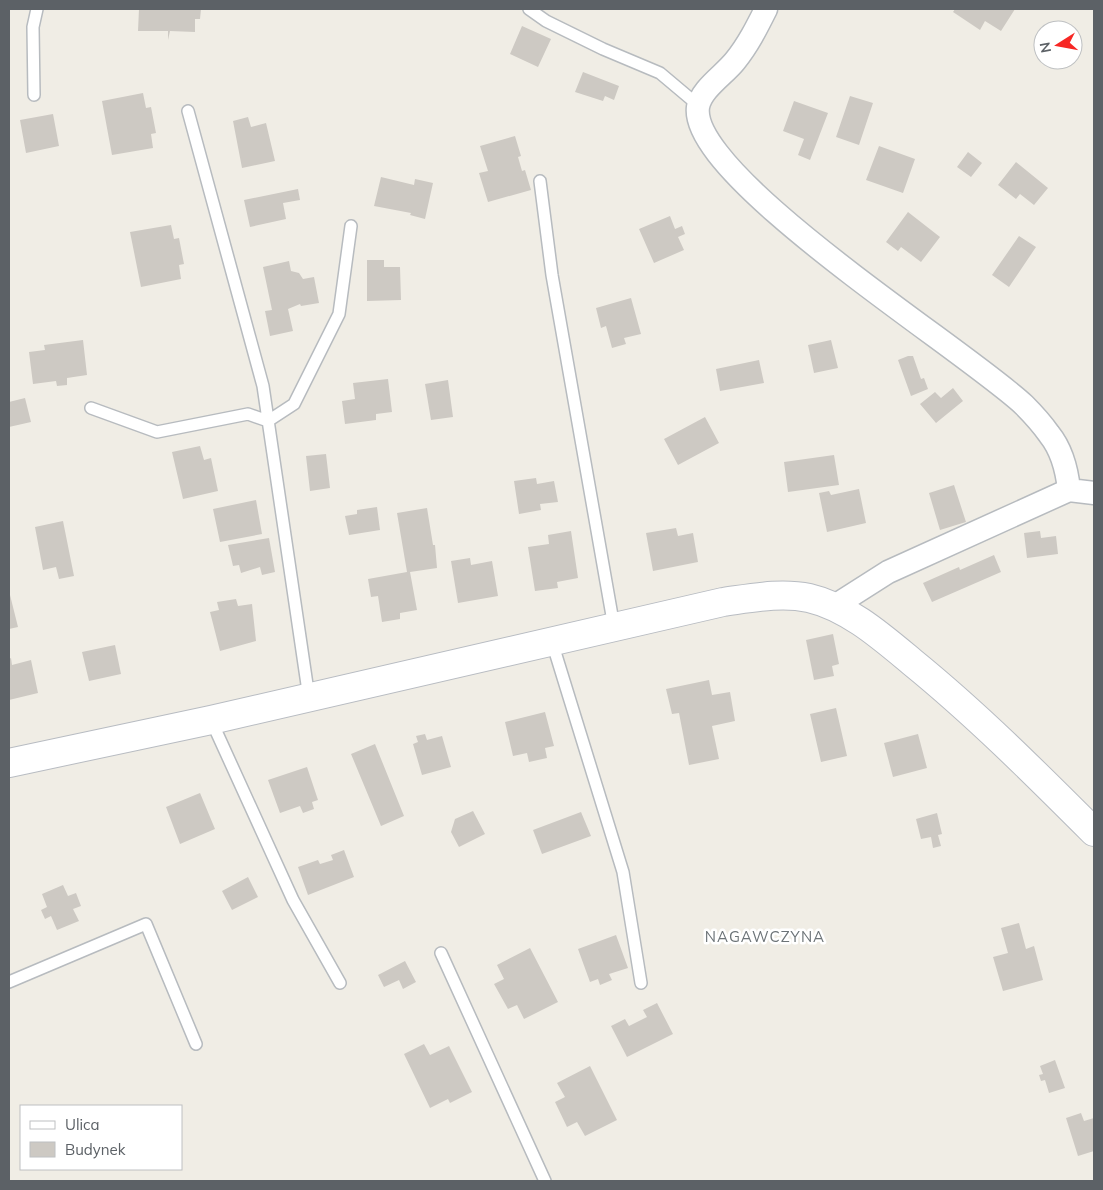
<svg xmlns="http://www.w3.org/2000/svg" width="1103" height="1190" font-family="Mulish,sans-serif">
<rect width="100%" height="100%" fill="#f0ede5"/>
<path fill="#cdc9c3" d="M139,9h62l-1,10h-5v13l-25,-1 -2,9v-9h-30z
M955,9h60l-14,22 -16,-10 -5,9 -27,-18z
M522,26l29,13 -13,28 -28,-13z
M583,72l36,14 -5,14 -9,-4 -2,5 -28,-9z
M143,93l3,15 5,-1 5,26 -5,1 2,14 -41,7 -10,-54z
M850,96l23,7 -14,42 -23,-8z
M794,101l34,12 -18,47 -12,-5 6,-16 -21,-8z
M53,114l6,32 -33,7 -6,-33z
M248,117l3,10 15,-4 9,38 -33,7 -9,-47z
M515,136l6,20 -3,1 4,14 3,-1 6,20 -43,12 -9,-29 9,-2 -8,-25z
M879,146l36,13 -12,34 -37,-13z
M968,152l14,11 -11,14 -14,-10z
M1016,162l32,26 -14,17 -14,-11 -4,5 -18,-14z
M381,177l33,8 1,-6 18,4 -8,36 -15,-4 1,-2 -37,-7z
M298,189l2,11 -17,3 3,16 -36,8 -6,-27z
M908,212l32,25 -19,25 -20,-15 -3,4 -12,-9z
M670,216l5,13 7,-3 3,8 -7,3 6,13 -30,13 -15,-34z
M171,225l3,14 5,-1 5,26 -5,1 2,14 -40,8 -11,-55z
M1019,236l17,11 -27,40 -17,-12z
M367,260h17v7h16l1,33 -34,1z
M289,261l2,10 8,2 4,6 11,-2 5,26 -18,3 -1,-2 -12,5 5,22 -23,5 -5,-25 7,-1 -9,-43z
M631,298l10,36 -17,4 2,6 -14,4 -6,-22 -5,2 -5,-20z
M83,340l4,35 -20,3v7l-10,1 -1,-5 -23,3 -4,-32 16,-2 -1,-5z
M831,340l7,28 -24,5 -6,-28z
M908,356h5l8,23 3,-1 4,11 -17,7 -13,-36z
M759,360l5,23 -44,8 -4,-22z
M388,379l4,33 -16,2v6l-31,4 -3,-23 13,-2 -2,-16z
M448,380l5,37 -22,3 -6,-36z
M953,388l10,13 -27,22 -16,-19 15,-12 6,6z
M25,398l6,24 -22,5v-25z
M705,417l14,26 -41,22 -14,-26z
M200,446l4,14 7,-2 7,33 -35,8 -11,-47z
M326,454l4,34 -20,3 -4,-35z
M834,455l5,30 -51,7 -4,-30z
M536,478l1,6 17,-3 4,21 -18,2 1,6 -22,4 -5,-33z
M954,485l12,37 -26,8 -11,-37z
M859,489l7,34 -39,9 -8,-39 10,-2 2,4z
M256,500l6,34 -42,8 -7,-33z
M377,507l3,23 -31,5 -4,-19 12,-2v-4z
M427,508l6,37h2l2,23 -27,4 7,38 -17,3v6l-18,3 -4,-26 -7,1 -3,-18 39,-7 -10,-59z
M63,521l11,55 -15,3 -3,-12 -13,3 -8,-43z
M676,528l2,8 15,-3 5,29 -45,9 -7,-38z
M571,531l7,47 -21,4 1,6 -23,3 -7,-44 21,-3 -1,-9z
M1040,531l1,7 15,-2 2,18 -31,4 -3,-25z
M269,538l6,34 -13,3 -2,-8 -19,6 -2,-8 -6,1 -5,-21z
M994,555l7,17 -69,30 -9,-19 36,-16 1,3z
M470,558l1,7 21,-4 6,35 -40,7 -7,-42z
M9,591l9,36 -9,2z
M236,599l2,7 14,-2 4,37 -36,10 -10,-39 9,-2 -2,-8z
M833,634l6,30 -7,2 2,10 -20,4 -8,-40z
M115,645l6,29 -32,7 -7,-29z
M11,658l1,7 19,-5 7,33 -29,7v-41z
M709,680l3,15 18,-3 5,29 -23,5 7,33 -30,6 -10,-52 -7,1 -6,-25z
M836,708l11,48 -26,6 -11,-48z
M545,712l9,34 -9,2 2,10 -18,4 -2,-9 -14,3 -8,-34z
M425,734l2,6 15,-4 9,31 -29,8 -9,-31 5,-2 -2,-6z
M918,734l9,34 -34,9 -9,-34z
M375,744l29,72 -23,10 -30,-72z
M307,767l11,33 -6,2 2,7 -11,4 -3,-7 -20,7 -12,-33z
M200,793l15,36 -35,15 -14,-37z
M473,811l12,23 -26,13 -8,-15 4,-13z
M581,812l10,24 -49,18 -9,-24z
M937,813l5,21 -4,1 3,11 -8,2 -2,-11 -10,2 -5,-20z
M344,850l10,27 -46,18 -10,-28 20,-7 2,4 13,-4 -2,-5z
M248,877l10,20 -26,13 -10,-19z
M63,885l5,11 8,-3 5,13 -8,3 6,12 -22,9 -6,-14 -6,3 -4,-9 6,-3 -5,-13z
M1019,923l7,26 8,-3 9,34 -40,11 -10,-34 15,-4 -7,-25z
M616,935l12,33 -19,6 3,6 -12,5 -2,-6 -8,3 -12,-33z
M530,948l28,54 -34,17 -7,-14 -9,4 -14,-25 10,-5 -7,-14z
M405,961l11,21 -13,7 -4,-9 -15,7 -6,-12z
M657,1003l16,31 -46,23 -16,-31 14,-7 4,7 18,-9 -4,-7z
M424,1044l6,11 19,-9 23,46 -22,11 -2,-4 -18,9 -26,-54z
M1055,1060l10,28 -16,5 -4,-13 -4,1 -2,-6 4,-1 -3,-8z
M590,1066l27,54 -32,16 -8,-14 -10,5 -12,-25 10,-5 -8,-14z
M1081,1113l3,8 10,-3v33l-16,5 -12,-38z"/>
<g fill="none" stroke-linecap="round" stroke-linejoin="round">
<defs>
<path id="lane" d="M529,9l17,12 57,28 57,24 38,32
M34,95l-1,-68 4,-18
M188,111l75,275 46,312
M540,181l12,94 62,352
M91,408l66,24 91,-18 20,7 26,-17 45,-90 12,-88
M552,642l71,230 18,111
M211,720l82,180 47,83
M441,953l104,228
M9,982l137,-58 50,120"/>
<path id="street" d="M766,9c-9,18 -18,36 -31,52 -11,14 -34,28 -37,46 -10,70 272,246 326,298 9,9 18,19 25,29 13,16 18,36 20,56l-181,82 -55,35
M1069,490l25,3"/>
<path id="secondary" d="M9,763l202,-43 512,-118c29,-4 58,-10 86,-4 39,9 73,39 103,64 64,52 123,111 182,170"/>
</defs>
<use href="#lane" stroke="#b7bbbf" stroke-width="14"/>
<use href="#street" stroke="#b7bbbf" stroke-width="25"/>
<use href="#secondary" stroke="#b8bcc2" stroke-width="30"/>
<use href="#lane" stroke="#fff" stroke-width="11"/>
<use href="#street" stroke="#fff" stroke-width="22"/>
<use href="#secondary" stroke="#fff" stroke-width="28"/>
</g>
<g text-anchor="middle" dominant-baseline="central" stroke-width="5" stroke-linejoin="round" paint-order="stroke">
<g font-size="15" letter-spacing="1" fill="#6d7478" stroke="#fff">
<text x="765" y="936">NAGAWCZYNA</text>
</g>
</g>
<rect width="1103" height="1190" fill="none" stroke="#5c6166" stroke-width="20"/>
<rect x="20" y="1105" width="162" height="65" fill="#ffffff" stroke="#bec0c2"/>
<rect x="30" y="1121" width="25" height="8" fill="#ffffff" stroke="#bec0c2"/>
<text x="65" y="1130" font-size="15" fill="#5c6166">Ulica</text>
<rect x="30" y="1142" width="25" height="15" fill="#cdc9c3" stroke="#bec0c2"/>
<text x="65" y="1155" font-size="15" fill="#5c6166">Budynek</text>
<g transform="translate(1058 45) rotate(259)"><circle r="24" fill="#ffffff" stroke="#bec0c2"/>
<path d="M0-4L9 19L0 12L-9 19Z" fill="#f72724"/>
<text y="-8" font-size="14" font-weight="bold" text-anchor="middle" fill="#5c6166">N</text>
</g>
</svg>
